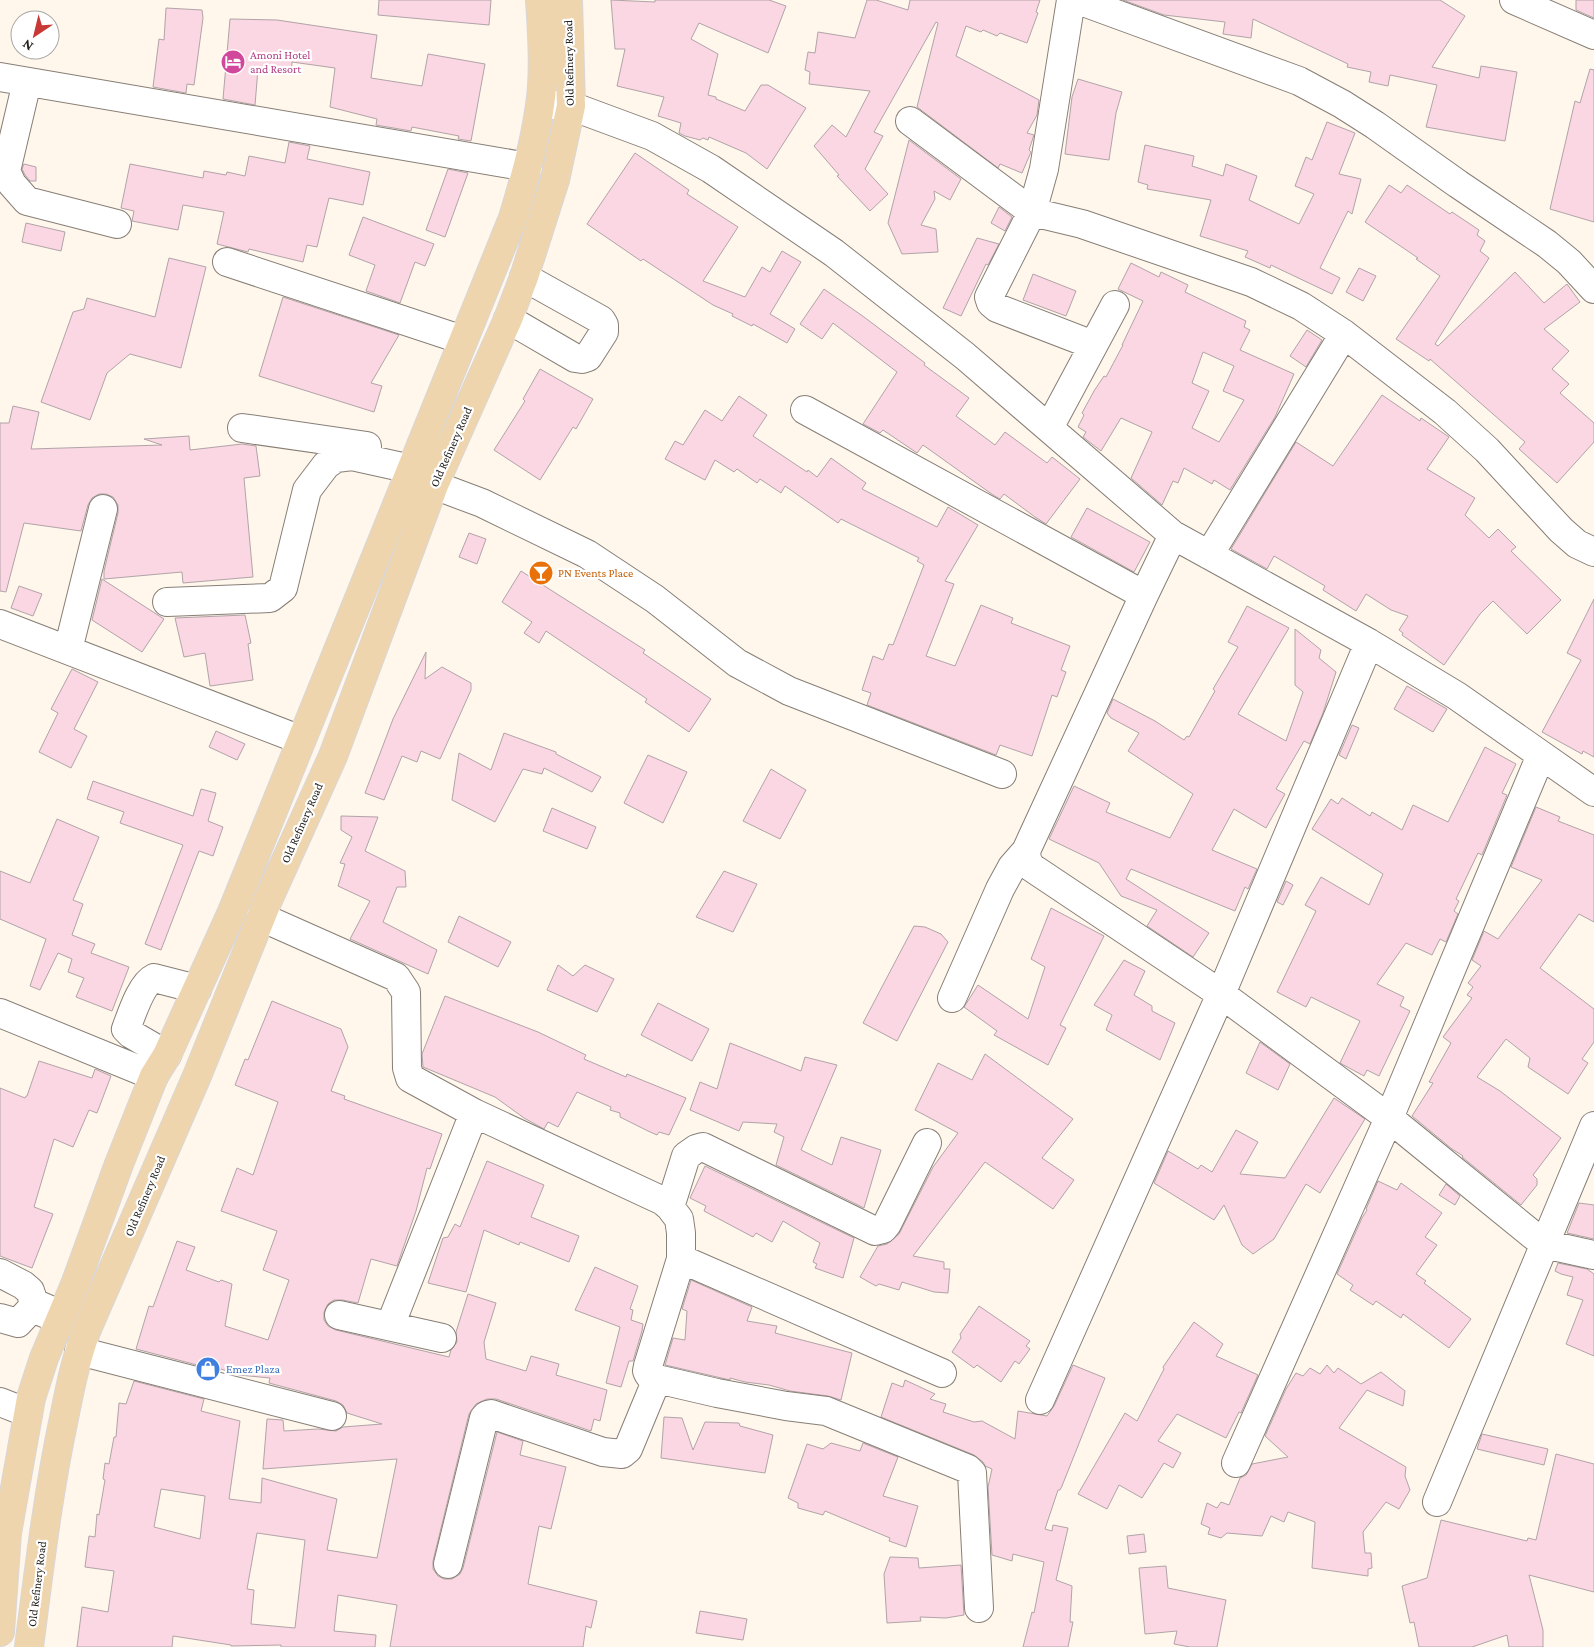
<svg xmlns="http://www.w3.org/2000/svg" width="1594" height="1647" font-family="'Crimson Pro',serif">
<rect width="100%" height="100%" fill="#fff6ec"/>
<path fill="#fbd6e3" stroke="#b1a4a8" fill-rule="evenodd" d="M379,0h112l-2,25 -111,-10z
M611,0l44,2v-2h114l17,6 -18,47 -69,-30 -8,16 27,15 -10,41 8,2v2l29,12 16,-26h7l38,23 -39,61 -21,-16 -37,-16 -1,3 -5,-2 -3,2 -15,-4 -6,-3 2,-10 -23,-7 6,-19 -47,-11 8,-37h-10z
M867,0h9l32,10 2,-10h130l-4,12 2,1 -11,30 -27,-10 -3,3 -14,-6 -2,2 -15,-6 -10,30 83,44 -2,15 -10,18 7,2 -5,15 2,2 -9,21 -22,-9 -2,4 -81,-61 21,-84 -2,-1 -62,110 9,4 -18,33 23,25 -18,17 -33,-35 2,-1 -25,-29 18,-21 14,12 24,-46 -61,-7 1,-12 -5,-2 3,-18 7,1 3,-21 37,6z
M1123,0h317l25,16 -33,51 47,11 2,-12 36,6 -12,69 -79,-14 11,-42 -47,-10 -2,11 -19,-4 2,-10 -24,-5 1,-3 -95,-45 -2,19 -28,-4 2,-12 -61,-7z
M1576,0h18v18l-18,-8z
M166,8l36,2 1,8 -9,67 -7,-1 -1,9 -33,-6 6,-48 5,1z
M230,19l47,1 100,15 -6,43 51,8 6,-32 57,10 -14,77 -13,-2 1,-3 -47,-9 -1,4 -35,-6 1,-6 -47,-12 5,-39 -43,-6 -1,12 -33,-5 -3,36 -32,-6z
M1590,69l4,1v152l-44,-13 25,-108 5,2z
M1078,79l44,13 -6,21 -7,47 -44,-6 7,-57z
M1327,122l28,11 -16,41 22,5 -9,35 -4,-3 -28,57 20,10 -8,16 -61,-29 -1,3 -25,-11 3,-6 -48,-15 11,-36 -64,-11 1,-4 -10,-3 7,-37 49,11 -2,10 31,10 3,-12 31,12 -8,24 50,24 15,-30 -19,-8 11,-29 6,3z
M909,140l52,39 -11,21 -16,-9 1,8 -14,26 15,4 2,23 -36,2 -14,-31z
M289,142l21,4 -3,13 63,13 -7,33 -34,-7 -12,49 -10,-2 -4,17 -54,-13 -1,3 -31,-8 7,-32 -41,-7 -5,25 -46,-9 2,-10 -13,-3 9,-44 73,14 1,-7 22,4 1,-3 18,4 4,-20 36,7z
M635,153l54,37 -2,4 51,33 -35,54 42,16 17,-30 8,5 12,-21 19,11 -31,52 25,15 -8,14 -34,-19 -1,2 -20,-10 1,-2 -20,-9 -70,-46 -2,2 -54,-37z
M24,164l12,3v14h-6l-5,-6 -3,-6z
M448,169l20,4 -23,64 -19,-7z
M1389,185l12,8 6,-8 43,29 2,-2 27,18 -2,5 8,6 -5,10 9,7 -54,86 3,2 77,-74 29,31 23,-19 13,18 -36,27 25,22 -17,18 17,15 -9,9 34,30v19l-37,41 -38,-34 6,-7 -95,-83 -1,2 -33,-22 44,-63 -24,-17 2,-1 -53,-36z
M999,207l13,10 -7,14 -14,-8z
M363,217l71,27 -9,22 -10,-4 -15,41 -34,-12 9,-26 -26,-10z
M26,223l39,9 -4,19 -39,-9z
M977,238l22,6 -11,21 -2,-1 -25,52 -18,-8z
M169,258l37,9 -25,101 -51,-14 -23,19 -17,47 -49,-18 32,-90 11,-3 3,-11 68,19z
M1131,263l28,14 2,-5 27,13 -3,7 61,29 -2,6 6,3 -10,20 54,24 -19,43 -45,73 -16,-10 -2,4 -28,-16 -6,15 -5,-2 -11,24 -31,-27 21,-46 -31,-14 -20,33 -18,-14 3,-5 -8,-5 6,-12 -2,-2 12,-22 10,-15 2,1 17,-32h-1l21,-44 -25,-12zM1203,352l31,14 -11,25 21,9 -25,42 -27,-14 17,-37 -17,-8z
M1359,268l17,8 -13,25 -17,-9z
M1033,274l43,17 -10,25 -43,-16z
M824,289l40,28 61,46 -1,2 45,33 -13,18 39,29 10,-13 42,31 5,-6 28,22 -34,45 -11,-7 -31,-23 -4,5 -7,-4 -70,-50 -6,8 -34,-23 -3,3 -17,-9 34,-52 -64,-49 -11,16 -22,-15z
M283,297l116,38 -28,48 11,3 -8,26 -115,-36z
M1307,330l15,10 -16,27 -16,-11z
M540,369l53,30 -17,30 -3,-2 -33,53 -46,-30 31,-49 -2,-2z
M1382,395l38,26 1,-3 28,19 -22,32 48,29 -10,17 24,23 9,-9 18,18 -5,4 50,49 -34,34 -34,-33 -13,13 -36,51 -42,-30 1,-2 -4,-3 9,-14 -17,-6 -25,-16 -10,17 -33,-21 2,-4 -51,-30 -7,13 -36,-20 65,-107 37,24z
M739,396l28,19 -14,21 54,36 1,-2 9,7 14,-19 35,25 -4,6 75,38 11,-20 30,18 -33,56 9,3 -28,72 29,10 26,-61 32,13 -2,5 59,23 -9,24 5,2 -9,25 -5,-2 -20,61 -32,-11 -4,10 -129,-50 4,-12 -9,-3 11,-34 10,4 6,-16 4,1 31,-80 -7,-4 2,-3 -78,-39 -3,4 -53,-37 -4,7 -21,-14 -3,4 -20,-14 -3,3 -19,-12 -10,20 -40,-21 10,-18 8,4 22,-35 17,11z
M13,406l26,6 -8,37 131,-4 -18,-6 45,-3 1,14 52,-6 14,2 4,30 -16,2 9,99 -70,6 -1,-11 -78,7v-8l14,-58v-8l-5,-8 -7,-3h-7l-7,4 -4,7 -7,26 -57,-8 -18,69 -6,-1v-168h9z
M1087,508l63,34 -16,30 -63,-35z
M469,533l17,6 -9,25 -18,-7z
M521,571l124,79 -2,3 68,46 -22,33 -44,-30 2,-3 -101,-68 -7,12 -15,-10 8,-11 -30,-20z
M102,579l62,40 -22,33 -50,-32z
M19,586l23,8 -9,22 -22,-8z
M1594,599v158l-11,-6 -1,3 -40,-22 39,-72 -14,-7z
M1247,606l42,22 -51,86 48,27 17,-49 -8,-7v-56l26,21 -2,8 17,14 -13,41 -13,31 -6,-3 -28,48 9,5 -19,34 -32,-19 -22,41 45,19 -9,20 -3,-2 -10,24 -104,-42 -5,10 83,54 -16,24 -46,-31 10,-16 -36,-14 -22,-33 -50,-24 25,-53 36,17 -4,9 64,26 23,-44 -65,-43 11,-18 -28,-15 -4,-5 6,-14 42,22 29,19 3,-4 2,1 26,-46 -2,-2 25,-42 -10,-5z
M245,615l6,28 -3,1 5,36 -43,6 -5,-33 -21,4 -9,-39z
M426,652l-1,27 17,-12 29,16v7l-31,69 -19,-8 -4,11 -15,-6 -18,44 -19,-7 28,-74z
M72,669l26,13 -24,47 13,7 -16,32 -32,-16 19,-39 -7,-4z
M1407,686l40,23 -14,23 -39,-23z
M1352,725l7,3 -13,31 -7,-4z
M216,731l29,13 -8,16 -28,-13z
M504,733l52,19v2l45,23 -9,15 -48,-24 -2,6 -19,-5 -28,53 -43,-22 7,-47 32,17z
M1485,747l31,17 -14,29 5,2 -25,60 -4,-2 -22,46 3,2 -5,10 4,3 -12,28 -6,-3 -8,16 -26,-12 -29,41 27,13 -4,9 10,5 -31,65 -12,-6 -3,6 -24,-13 20,-42 -49,-24 -5,10 -29,-15 39,-81 -11,-6 16,-28 48,28 14,-31 -71,-45 19,-30 7,5 4,-6 28,18 2,-4 30,18 11,-25 35,17z
M648,755l39,17 -24,51 -39,-20z
M771,769l35,21 -26,49 -37,-18z
M93,781l100,35 8,-27 15,4 -8,28 15,6 -10,29 -14,-5 -38,99 -16,-6 38,-99 -63,-22 4,-11 -37,-13z
M1536,807l24,10 -2,4 36,14v87l-15,-8 -39,54 54,41v33l-12,17 6,4 -20,31 -40,-27 2,-9 -24,-19 -29,38 23,14 61,47 -28,37 4,4v6l-16,20 -59,-48 1,-1 -11,-7 -40,-33 21,-33 -4,-1 22,-39 -8,-6 29,-39 -5,-3 6,-8 -5,-4 13,-17 -9,-6 12,-29 14,8 44,-59 -31,-13z
M552,808l44,19 -9,22 -44,-18z
M341,816l37,1 -13,34 40,20 1,16h-9l-14,35 54,28 -9,24 -78,-35 20,-38 -32,-15 7,-22 -5,-1 12,-26 -11,-7z
M57,819l42,18 -26,63 10,4 -11,31 23,9 -4,9 38,14 -17,44 -36,-14 8,-19 -16,-6 4,-13 -14,-6 -18,37 -10,-4 16,-47 -46,-20v-48l30,12z
M724,871l33,13 -24,48 -37,-15z
M1286,881l7,4 -10,20 -6,-3z
M1051,908l53,28 -44,89 6,3 -18,37 -54,-30 3,-4 -33,-24 14,-22 50,34 17,-52 -14,-8z
M459,916l52,26 -13,25 -50,-25z
M914,926l11,1 16,7 7,8 -51,99 -34,-18z
M1124,960l21,11 -11,24 18,11v5l23,12 -15,37 -54,-30 6,-15 -18,-10z
M558,965l15,11 12,-11 29,14 -17,33 -50,-22z
M445,996l93,36 48,23 -2,4 42,18 1,-3 59,24 -17,37 -10,-3 -2,3 -9,-4 -28,-14v-4l-10,-3 1,-3 -34,-15 -19,35 -10,-5 -4,7 -20,-11 -29,-21 -72,-30 -1,-13z
M272,1001l69,28 7,18 -17,44 14,5 -1,3 98,35 -12,35 -3,-1 -11,43 -19,55 -26,-7 -13,44 -16,-3h-8l-6,4 -4,8v8l4,6 8,4 113,27 2,-7 6,-8 -1,-10 12,-38 28,9 -12,39 2,17 40,12 5,-15 28,8 -3,11 51,15 -7,31 -6,-2 -3,12 -95,-32h-9l-11,5 -7,10 -36,147v8l5,7 6,3h8l8,-5 3,-6 34,-136 26,9 -3,14 46,12 -15,62 -12,-3 -11,58 69,17 -6,27 -5,-2 -3,21h-193l7,-42 -59,-10 -4,36 42,4 -1,12h-94v-2l-50,1v-1l-58,-9 -1,11h-95l5,-40 26,5 6,-41 -29,-4 4,-31 6,1 2,-23 2,1 6,-35 -2,-1 2,-16 4,1 5,-27h2l3,-34 7,1 8,-23 70,18 -3,12 39,10 -11,78 32,4 1,-25 75,21 -10,51 50,8 20,-99 -134,10 4,-50 16,1 1,11 34,-2 18,2 7,-4 39,-3 -35,-11 -4,-8 -7,-4 -67,-18 1,-5 -31,-3 -18,-6 -1,2 -84,-22 13,-43 4,1 24,-66 18,6 -9,23 33,12 2,-2 11,4 -7,42 43,14 21,-60 -26,-10 14,-39 -56,-20 16,-43 16,7 25,-73 -43,-17 10,-26 3,1zM161,1489l44,7 -5,43 -46,-12zM257,1533l48,7 -10,88 -44,-4 3,-34 -7,-1z
M658,1003l51,26 -17,32 -51,-26z
M1260,1042l30,22 -12,26 -32,-17z
M730,1043l71,28 4,-14 32,8 -36,85 31,15 9,-28 40,13 -17,58 -88,-43 8,-28 -10,-5 3,-8 -34,-2 -4,9 -49,-21 10,-28 17,7z
M985,1054l88,65 -31,39 32,22 -21,29 -68,-47 -72,94 31,6v7h6l-2,24 -14,-1 -32,-10 -3,8 -20,-6 -3,2 -16,-9 18,-31 9,-2 12,-10 34,-67 25,-34 -43,-23 23,-47 34,17z
M39,1061l53,17 3,-9 16,7 -14,37 -8,-3 -16,37 -19,-8 -20,68 19,7 -21,54 -32,-12v-168l25,10 1,-2h1z
M1334,1098l31,21 -45,74 -14,-9 -32,55 -21,15 -11,-9 -18,-40 -10,15 -60,-37 14,-32 30,18 3,-4 11,7 24,-42 22,12 -18,32 45,4z
M487,1161l57,24 -13,32 48,19 -10,26 -49,-20 -1,3 -35,-15 -18,62 -38,-9 15,-45 5,-1 7,-13 5,3z
M705,1166l149,72 -11,40 -28,-10 2,-4 -4,-2 7,-19 -37,-22 -11,21 -16,-9 -3,4 -49,-26 2,-5 -16,-8z
M1378,1181l19,9 4,-7 41,30 -17,24 12,8 -21,29 10,7 -2,2 47,36 -22,29 -46,-34 -2,4 -25,-17 -3,4 -23,-15 3,-5 -16,-11 25,-56 5,-8 -1,-1z
M1446,1184l14,12 -5,9 -16,-10z
M1579,1203l15,2v34l-27,-6z
M1558,1263l29,6 7,5v82l-28,-12 17,-44 -16,-5 6,-18 -12,-3 -6,-3z
M595,1267l43,19 -8,23 3,1 -2,10 12,4 -1,7 -9,30h-4l-8,26 -15,-4 14,-56 -45,-17z
M691,1280l61,27 -5,14 30,5 -2,7 77,20 -11,47 -13,-4 -38,-5 -21,-6 -24,-3 -15,-4v2l-65,-15 8,-27 12,2 2,-29 -5,-2z
M979,1306l51,35 -4,5 4,3 -11,15 -4,-3 -14,21 -24,-17 -3,3 -22,-16 9,-14 -1,-4z
M1194,1322l29,22 -7,12 42,19 -17,38 -2,-1 -13,26 -49,-24 -19,27 23,12 -8,15 -9,-5 -22,35 -23,-13 -12,24 -29,-15 47,-81 12,8 27,-52 -1,-2z
M1073,1365l32,13 -43,108 -2,4h-2l-13,39 7,2 1,-6 15,3 -12,52 16,6 -2,36h3l-5,25h-45l9,-35 2,1 10,-51 -31,-8 -1,7 -20,-6 -4,-68 4,-18 -7,-3 -2,-4 -9,-7 -93,-38 11,-34 11,4 2,-7 30,14 -5,5 16,5 -3,8 31,10 8,-1 33,18 3,-28 29,5 7,-10z
M1327,1365l7,8 4,-5 23,16 20,-12 24,19 -2,15 -36,-16 -28,38 67,39 -1,9 5,14 -11,19 -13,-7 -23,30 2,21h6l1,15 -4,1v7l-56,-8 3,-46 -27,-10 -4,10 -13,-6 -9,20 -35,-3 -6,5 -13,-4 2,-6 -9,-4 6,-21 10,5 4,-6 8,3 11,-27 6,-3 6,-11 36,-7 -23,-21 21,-47 10,-16 7,3 7,-8 10,6z
M664,1417l18,1 11,32 12,-28 34,1 1,3 33,9 -8,38 -104,-15z
M1482,1434l66,15 -4,16 -67,-16z
M831,1443l29,8 3,-8 35,14 -15,39 35,10 -12,41 -17,-6 1,-3 -65,-27 -2,4 -25,-7v-5l-10,-5 19,-54 16,5z
M1556,1454l38,10v128l-65,-17 14,55v17h-34l-2,-12 -35,12h-53l-5,-25 -4,1 -8,-37 25,-8 14,-58 86,21 1,-3 8,2z
M1144,1534l2,18 -17,2 -2,-18z
M890,1557l28,1 1,10 42,-3 3,50 -18,3 -26,-1 1,4 -34,2 -3,-49z
M1166,1566l2,22 58,12 -9,47h-27l-16,-3 3,-13 -32,3 -6,-66z
M700,1611l47,8 -4,21 -47,-7z"/>
<g fill="none" stroke-linecap="round" stroke-linejoin="round">
<defs>
<path id="minor" d="M1071,0l-27,169 -12,43 -43,85 2,6 6,5 96,37
M1078,0l221,81 43,23 33,21 83,59 89,60 22,18 25,27
M1514,0l80,35
M0,77l528,90
M27,82l-21,89 6,13 15,17 90,23
M541,104l30,2 81,30 59,33 123,84 131,103 208,179 196,108 88,53 137,96
M910,121l122,91 50,12 169,58 50,24 43,28 101,78 42,38 74,80 16,14 17,8
M227,262l236,78
M508,319l67,39 7,1 6,-2 16,-25v-7l-3,-5 -77,-43
M805,410l339,185
M242,428l125,18
M1049,428l66,-123
M434,485l48,18 105,51 68,45 82,64 52,28 213,83
M1173,535l-29,60 -118,256 1,9 4,7 190,127 168,124 155,126 50,11
M1209,555l135,-221
M167,602l103,-4 13,-10 24,-98 19,-25 10,-7 16,-2 59,13
M0,624l301,116
M68,650l35,-141
M261,917l135,60 10,15 1,76 3,10 64,35 189,88 7,6 9,12 2,14v26l-33,107 -1,5 2,4 8,4 60,14 69,13 40,5 142,58 4,4 7,135
M952,998l48,-109 12,-22 14,-16
M0,1013l154,63
M167,1055l-36,-21 -5,-5c5,-13 15,-45 28,-51l43,11
M670,1207l16,-51 10,-7 7,-2 172,84 8,-2 4,-5 40,-81
M681,1259l261,114
M0,1273l23,12 7,6 4,12 28,12
M339,1315l103,23
M0,1318l18,5 14,-15 22,9
M390,1326l84,-213
M79,1351l253,65
M1040,1400l181,-406 148,-351
M0,1402l28,11
M1236,1463l153,-345 152,-363
M1437,1502l157,-376
M448,1564l36,-146 3,-3 4,-1 112,38 19,2 6,-5 29,-70"/>
<path id="major" d="M0,1632l7,-99 24,-135 13,-40 32,-76 43,-118 35,-88 13,-21 65,-143 281,-694c11,-37 22,-75 27,-113 5,-32 2,-73 0,-105
M29,1647c10,-77 19,-154 35,-229 6,-30 12,-60 23,-89l110,-253 71,-176 65,-144 101,-271 74,-166 16,-42 31,-97 16,-74 -3,-106"/>
</defs>
<use href="#minor" stroke="#877f76" stroke-width="30"/>
<use href="#major" stroke="#d8d7d7" stroke-width="30"/>
<use href="#minor" stroke="#fff" stroke-width="28"/>
<use href="#major" stroke="#efd5ad" stroke-width="28"/>
</g>
<defs>
<symbol id="hotel-disc" viewBox="-11 -11 22 22"><circle r="9.5" fill="#d1479c" stroke="#fff"/><path d="M-6-4.5h1.5V1H6V5H4.5V3h-9V5H-6ZM-4 0a1.8 1.8 0 1 1 3.6 0ZM.5 0V-2.5h3Q6-2.5 6 0Z" fill="#fff"/></symbol>
<symbol id="bar-disc" viewBox="-11 -11 22 22"><circle r="9.5" fill="#e8710a" stroke="#fff"/><path d="M-6-5H6L.8 .8V4.5H3.5V6h-7V4.5H-.8V.8Z" fill="#fff"/></symbol>
<symbol id="shop-disc" viewBox="-11 -11 22 22"><circle r="9.5" fill="#3f7fe0" stroke="#fff"/><path d="M-5-2.5h2.3a2.7 3.5 0 0 1 5.4 0H5L5.5 6h-11ZM-1.5-2.5h3a1.5 2.3 0 0 0-3 0Z" fill="#fff"/></symbol>
</defs>
<g fill-rule="evenodd">
<use href="#hotel-disc" x="219" y="48" width="28" height="28"/>
<use href="#bar-disc" x="527" y="559" width="28" height="28"/>
<use href="#shop-disc" x="194" y="1355" width="28" height="28"/>
</g>
<g text-anchor="middle" dominant-baseline="central" stroke-width="4.5" stroke-linejoin="round" paint-order="stroke">
<g font-size="12" fill="#b23c85" stroke="#fff" text-anchor="start">
<text x="250" y="55">Amoni Hotel<tspan x="250" dy="14">and Resort</tspan></text>
</g>
<g font-size="12" fill="#25221f" stroke="#fff">
<text transform="translate(569 63) rotate(-91)">Old Refinery Road</text>
<text transform="translate(451 447) rotate(-66)">Old Refinery Road</text>
<text transform="translate(302 823) rotate(-66)">Old Refinery Road</text>
<text transform="translate(145 1196) rotate(-67)">Old Refinery Road</text>
<text transform="translate(37 1584) rotate(-83)">Old Refinery Road</text>
</g>
<g font-size="12" fill="#c56008" stroke="#fff" text-anchor="start">
<text x="558" y="573">PN Events Place</text>
</g>
<g font-size="12" fill="#366cbe" stroke="#fff" text-anchor="start">
<text x="226" y="1369">Emez Plaza</text>
</g>
</g>
<g transform="translate(35 35) rotate(215)"><circle r="24" fill="#ffffff" stroke="#a8a7a5"/>
<path d="M0-4L9 19L0 12L-9 19Z" fill="#c83935"/>
<text y="-8" font-size="14" font-weight="bold" text-anchor="middle" fill="#25221f">N</text>
</g>
</svg>
